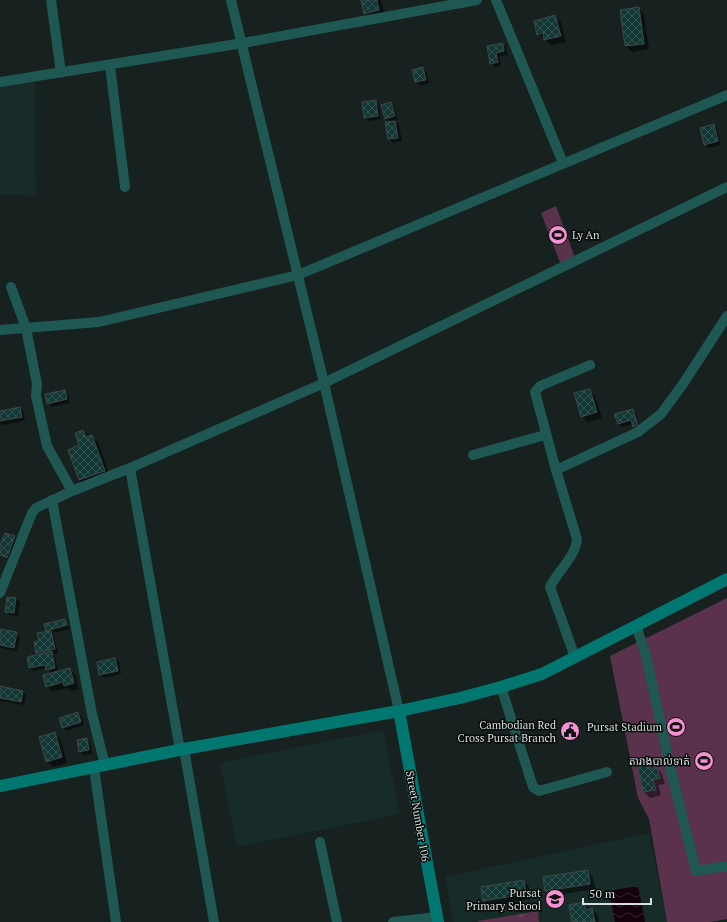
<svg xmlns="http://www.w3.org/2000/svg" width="727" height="922" font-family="'PT Serif','Noto Sans Khmer',serif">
<defs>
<pattern id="grass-tufts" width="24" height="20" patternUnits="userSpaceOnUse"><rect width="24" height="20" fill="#5a324c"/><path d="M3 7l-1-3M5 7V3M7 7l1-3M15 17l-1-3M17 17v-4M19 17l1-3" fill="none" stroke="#714f65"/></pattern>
<pattern id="water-waves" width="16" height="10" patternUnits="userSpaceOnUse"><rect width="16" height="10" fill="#15000d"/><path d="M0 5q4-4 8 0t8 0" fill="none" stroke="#362530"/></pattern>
<pattern id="building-cross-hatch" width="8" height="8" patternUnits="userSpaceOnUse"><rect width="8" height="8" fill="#123734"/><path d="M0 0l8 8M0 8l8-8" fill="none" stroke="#345451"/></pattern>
</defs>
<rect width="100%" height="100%" fill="#162120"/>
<path fill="#172b29" d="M34,81l2,115 -36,-2v-108z
M383,730l17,84 -163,33 -17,-84z
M649,833l18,89h-214l-8,-45z"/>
<path fill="url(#grass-tufts)" d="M538,911l1,11h-61v-1z"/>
<path fill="#5a324c" d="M556,206l19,52 -14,7 -20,-52z
M727,598v321l-17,3h-43l-18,-103 -11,-21 -28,-142z"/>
<path fill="url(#water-waves)" d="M638,886l7,36h-30l-6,-31z"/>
<path fill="#0007" d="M362,0h19l4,16 -14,3 -6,-6z
M638,8l6,6 5,35 -17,3 -6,-6z
M555,16l6,6 5,20 -15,3 -13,-11z
M502,44l4,3 2,8 -9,1 2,10 -6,1 -4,-4 -3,-16z
M423,68l4,4 2,11 -9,3 -4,-4 -3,-12z
M376,101l3,4 2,14 -12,2 -4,-3z
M390,103l4,4 4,13 -4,1 5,4 3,16 -9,2 -4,-4 -3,-16 4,-1 -4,-3 -4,-13z
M714,125l3,4 4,16 -12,3 -4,-4z
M589,390l6,6 7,22 -14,4 -6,-6z
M65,391l3,4 2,8 -18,4 -4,-4z
M20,408l4,4 1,9 -23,4 -2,-2v-11z
M632,410l4,3 5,16 -3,1 -5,-6 -11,3 -4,-3z
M83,431l15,11 12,35 -25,8 -6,-5z
M5,534l10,3 3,4 -7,20 -11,-5v-8z
M8,598l8,1 4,3 -2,14 -8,-1 -4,-4z
M65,620l5,9 -18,4 2,3 4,17 -6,1 3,2 3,16 11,-3 6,6 4,14 -8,2 -4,-3 -15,4 -5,-6 5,-12 -5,-6 -13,3 -4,-3 10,-13 -3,-3 3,-10 9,-10 -3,-2z
M0,630l16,3 4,4 -3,14 -17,-3z
M115,659l4,3 2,12 -17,4 -4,-4z
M0,687l23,5 3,3 -2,10 -24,-4z
M78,713l4,4 2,8 -18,6 -3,-4z
M54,734l6,5 7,24 -14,4 -6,-6z
M87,739l3,4 2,11 -9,1 -3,-4z
M648,761l7,8 2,-1 5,6 3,10 -7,1 3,10 -11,3 -6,-6 -6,-28z
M587,871l6,6 2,12 -43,7 -6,-6z
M524,881l5,6 2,12 -41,7 -6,-6z
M584,903l14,12 1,7h-26z"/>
<path fill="url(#building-cross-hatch)" stroke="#3d4948" d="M361,0h16l2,10 -15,4z
M639,7l5,37 -19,2 -5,-36z
M555,15l6,21 -17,4 -1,-7 -6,2 -3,-14z
M503,43l1,8 -8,2 2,9 -8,2 -3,-18z
M423,67l3,13 -11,2 -3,-12z
M376,100l2,16 -14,2 -2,-16z
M391,102l4,14 -10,3 -4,-14z
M395,121l3,17 -10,1 -3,-17z
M714,124l4,17 -14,4 -4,-17z
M590,389l7,23 -16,5 -7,-24z
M65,390l2,9 -20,5 -2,-10z
M20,407l2,10 -22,4v-10z
M633,409l5,16 -5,2 -2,-7 -13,4 -4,-10z
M83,430l3,7 6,-2 13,36 -26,9 -11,-30 11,-5 -4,-12z
M5,533l10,3 -8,22 -7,-3v-10z
M7,597l9,1 -2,15 -9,-1z
M65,619l2,6 -21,6 -2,-7z
M0,629l17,3 -3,16 -14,-3z
M51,631l4,18 -19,4 -2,-11 5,-1 -2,-8z
M52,651l3,17 -9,2 -1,-5 -16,3 -2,-11z
M115,658l3,13 -19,4 -2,-13z
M70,668l4,15 -10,3 -1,-4 -17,5 -3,-12z
M0,686l23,5 -2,11 -21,-4z
M78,712l3,10 -19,6 -3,-10z
M55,732l7,25 -16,5 -7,-25z
M87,738l2,12 -10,2 -2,-12z
M649,760l2,9 6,-2 3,11 -7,2 3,10 -13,2 -6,-29z
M588,870l2,14 -45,7 -2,-14z
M524,880l2,14 -43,7 -2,-14z
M584,902l2,8 6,-2 3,14h-23l-3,-17z"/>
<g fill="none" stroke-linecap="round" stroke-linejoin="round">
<path stroke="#1f5752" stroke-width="10" d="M51,0l10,73
M231,0l93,383 75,328
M496,0l67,163
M110,66l15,121
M0,82l243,-39 234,-43
M11,287l15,41 11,56 -1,12 11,50 25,45
M0,330l99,-8 199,-47 429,-180
M473,455l72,-20
M130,468l50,282
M556,470l82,-38 23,-18 22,-30 44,-68
M52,500l40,214 13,51
M0,593l32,-80 4,-5 36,-17 58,-23 194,-85 403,-196
M636,625l10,31 24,111 26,104 31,-5
M575,657l-25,-70c8,-16 26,-31 27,-48l-21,-69 -21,-78 5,-6 50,-21
M501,687l32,100 6,4 68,-19
M184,749l30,173
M94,768l22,154
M320,842l17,80
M393,922l44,-5"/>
<path stroke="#017770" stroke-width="12" d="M399,711l39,211
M0,786l184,-37 215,-38 61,-13 41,-11 41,-13 185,-95"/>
</g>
<defs>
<symbol id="stadium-disc" viewBox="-11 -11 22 22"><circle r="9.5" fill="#f591d2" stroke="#060a09"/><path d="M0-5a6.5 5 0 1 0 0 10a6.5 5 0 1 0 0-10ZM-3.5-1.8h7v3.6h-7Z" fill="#111"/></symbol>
<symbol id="civic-disc" viewBox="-11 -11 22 22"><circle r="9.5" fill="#f591d2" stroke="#060a09"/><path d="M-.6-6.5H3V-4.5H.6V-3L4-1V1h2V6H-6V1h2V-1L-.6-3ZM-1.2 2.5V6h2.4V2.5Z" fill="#111"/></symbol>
<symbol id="school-disc" viewBox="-11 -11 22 22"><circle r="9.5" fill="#f591d2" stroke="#060a09"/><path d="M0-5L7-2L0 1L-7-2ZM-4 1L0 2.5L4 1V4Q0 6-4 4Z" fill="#111"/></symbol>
</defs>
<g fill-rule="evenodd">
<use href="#stadium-disc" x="547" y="224" width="22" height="22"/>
<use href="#stadium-disc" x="665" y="716" width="22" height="22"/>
<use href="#civic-disc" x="559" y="720" width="22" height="22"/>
<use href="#stadium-disc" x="693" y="750" width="22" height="22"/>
<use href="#school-disc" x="544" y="888" width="22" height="22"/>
</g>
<g text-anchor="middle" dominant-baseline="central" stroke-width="3" stroke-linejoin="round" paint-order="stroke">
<g font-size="11" fill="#d8dfde" stroke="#060a09" text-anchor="end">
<text x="572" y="235" text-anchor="start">Ly An</text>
<text x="556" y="725">Cambodian Red<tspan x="556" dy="13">Cross Pursat Branch</tspan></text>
<text x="662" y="727">Pursat Stadium</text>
<text x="690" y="761">តារាងបាល់ទាត់</text>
<text x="541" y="893">Pursat<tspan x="541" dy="13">Primary School</tspan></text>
</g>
<g font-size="11" fill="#d8dfde" stroke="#060a09">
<text transform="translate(418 816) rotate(80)">Street Number 106</text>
</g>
</g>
<path d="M583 898v6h68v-6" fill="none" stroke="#d8dfde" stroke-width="2"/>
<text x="589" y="898" font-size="12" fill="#d8dfde" stroke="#060a09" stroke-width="3" paint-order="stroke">50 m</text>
</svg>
